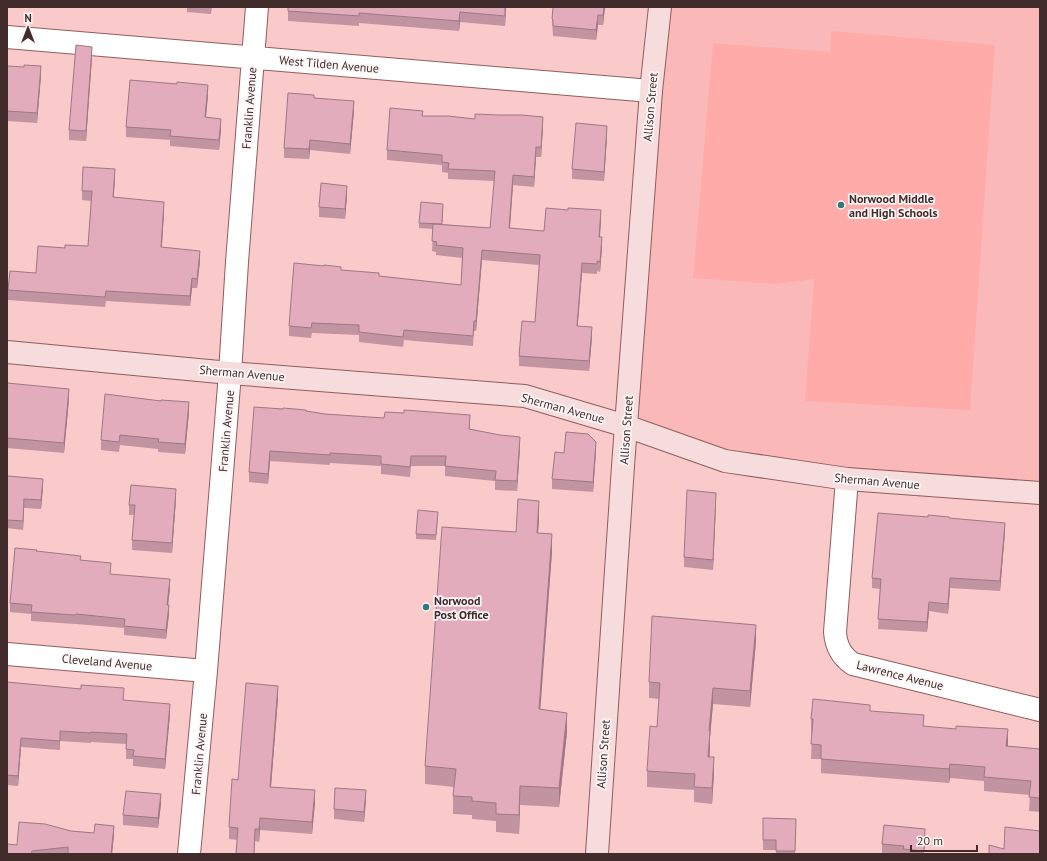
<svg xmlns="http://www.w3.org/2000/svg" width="1047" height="861" font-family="'PT Sans',sans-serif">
<rect width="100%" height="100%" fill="#f9cac9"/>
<path fill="#fab9b8" d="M660,7h380v486l-193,-14 -221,-53z"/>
<path fill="#ffabaa" d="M831,31l164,14 -25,365 -165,-9 9,-122 -38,5 -83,-6 20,-235 117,9z"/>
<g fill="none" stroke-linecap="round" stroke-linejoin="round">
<defs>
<path id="street" d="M7,37l644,54
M847,479l-12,153c1,14 6,24 18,32l187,46
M7,654l199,17
M189,854l17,-183 24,-298 7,-111 20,-255"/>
<path id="secondary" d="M7,352l223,21 295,23 101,30 99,35 122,18 193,14
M597,854l26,-388 28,-375 9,-84"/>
</defs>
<use href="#street" stroke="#905d5d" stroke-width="24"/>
<use href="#secondary" stroke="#905d5d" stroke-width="24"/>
<use href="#street" stroke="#fff" stroke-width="22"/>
<use href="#secondary" stroke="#f6dcdc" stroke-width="22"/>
</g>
<path fill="#c294a2" d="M182,7h30l-1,7 -24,-2v-5z
M288,7h218l-1,19 -45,-4 -1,9 -100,-8v3l-71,-5z
M553,7h52l-2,18h-5l-2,15 -43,-4 -1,-17z
M92,57l-6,84 -17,-1v-10z
M7,66l34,10 -4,47 -30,-2z
M208,95l-2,22 15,12 -2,21 -49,-4v-6l-44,-3v-10z
M314,98l40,13 -4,43 -40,-4 -1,9 -25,-1v-10z
M423,116l120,11 -2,30h-5l-2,30 -21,-2 -3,44 34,2 57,-11 -1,17 2,10 -2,25 -3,-1v3l-15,-1 -5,53 15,11 -3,34 -70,-5v-10l16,-34 4,-57 -57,-5 -6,71h-2l-1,15 -69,-6 -1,7 -44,-5v-7l-47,-2 -1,5 -22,-2v-10l52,-56 38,6 82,9 1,-27 -26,-3v-3l-4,-1 1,-22 -14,-1v-5l24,-14 -1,15 48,4 5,-47 -47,-2v-6l-6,-1v-7l-55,-5v-10z
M607,136l-3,45 -32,-2v-10z
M115,179l-2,18 51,15 -2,35 38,14 -3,27h-5l-2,18 -84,-5 -1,6 -97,-7v-10l28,-17 29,-25 23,-2 3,-45 -9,-1v-9z
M347,196l-2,23 -26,-2v-10z
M7,383l62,16 -5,54 -57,-5z
M306,411l19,3 145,11v4l50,18 -3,44 -22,-1v-9l-50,-5v-10h-34l-1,11 -29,-3v-8l-51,-3v2l-60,-4 -2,23 -19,-2v-10z
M189,412l-4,42 -27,-2v-3l-38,-4 -1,7 -18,-2v-10z
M596,452l-3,40 -41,-3v-10l12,-26z
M7,476l36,11 -2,22 -17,-1 -1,22 -16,-2z
M176,499l-4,54 -40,-3v-10l2,-25h-5v-10z
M716,503l-3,67 -29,-3v-10z
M438,517l-2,23 -20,-1v-5z
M928,517l21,1 56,14 -5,59 -50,-3 -2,26 -19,-3 -2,21 -49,-3 2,-40 -8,-1v-10z
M539,519l-1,14 14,19 -12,157 27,23 -8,75 -39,-2 -1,29 -23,-2v-11l-24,-2v-4l-19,-1v-18l1,-9 -29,-3v-18l91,-234z
M37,551l44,9 30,15 59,13 -2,17 1,9 -3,25 -42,-4v-7l-48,-4h-1l-44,-3v-7l-21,-2v-9z
M756,641l-6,66 -37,-3 -3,33v20l4,16 -2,31 -18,-2v-12l-47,-3v-16l10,-44 2,-28 -10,-1v-16z
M7,682l117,18 46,14 -5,55 -32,-3v-7h-7v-15l-35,-2v1l-31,-2v9l-39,-3 -3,39 -11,-1z
M278,698l-7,89 44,16 -3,31 -52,-4 -1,12 -4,-1 -1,13h-18l1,-14 -8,-1v-12l9,-47z
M870,711l54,15 84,17v3l32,3v63l-11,-1 1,-16 -46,-4v-10l-34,-3 -1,5 -128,-10v-14h-10l1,-26h-1v-14z
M366,800l-2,22 -30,-3v-10z
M161,804l-3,24 -35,-3v-10z
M763,818l33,11 -1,25h-19v-4h-13z
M71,831l43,4 -2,19h-105l10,-9z
M925,838l-1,16h-42v-10z"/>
<path fill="#9e7884" d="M505,7h1l-1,19z
M604,7h1l-2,18v-10z
M460,12v10l-1,9v-10z
M598,15v10l-2,15v-10z
M92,47v10l-6,84v-10z
M41,66v10l-4,47v-10z
M208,85v10l-3,32v-10z
M354,101v10l-4,43v-10z
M543,117v10l-2,30v-10z
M221,119v10l-2,21v-10z
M607,126v10l-3,45v-9z
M310,140v10l-1,9v-10z
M536,147v10l-2,30v-10z
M115,169v10l-2,28v-10z
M513,175v10l-4,53v-10z
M347,186v10l-2,23v-10z
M164,202v10l-3,45v-10z
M601,210v10l-2,27v-10z
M602,237v10l-2,25v-10z
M482,250v10l-6,71v-10z
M200,251v10l-3,27v-9z
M582,263v10l-5,63v-10z
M192,278v10l-2,18v-10z
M592,327v10l-3,34v-10z
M69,389v10l-5,54v-10z
M189,402v10l-4,42v-10z
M520,437v10l-3,44v-10z
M596,442v10l-3,40v-10z
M270,451v10l-2,23v-10z
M43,479v8l-2,22v-9z
M176,489v10l-4,54v-10z
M716,493v10l-3,67v-10z
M24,499v9l-1,22v-9z
M539,501v18l-2,32v-18z
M1005,523v9l-5,59v-10z
M552,534v18l-13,175v-18z
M950,578v10l-2,26v-10z
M170,579v9l-3,26v-9z
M929,602v9l-2,21v-10z
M169,605v9l-3,25v-9z
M756,625v16l-6,66v-16z
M278,686v12l-8,101v-12z
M713,688v16l-3,33v10l-2,25 1,-41z
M170,704v10l-5,55v-10z
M567,713v19l-8,75v-19z
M1008,729v14l-2,17v-14z
M21,738v9l-3,39v-10z
M714,757v16l-2,31v-16z
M950,764v14l-1,5v-14z
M520,786v19l-1,29v-19z
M315,790v13l-3,31v-12z
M366,790v10l-2,22v-10z
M161,794v10l-3,24v-10z
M260,818v12l-1,12v-13z
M114,826v9l-2,19h-1z"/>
<path fill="#e2acbc" stroke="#9e7884" d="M288,7h217v9l-45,-4 -1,9 -100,-8v3l-71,-5z
M553,7h51l-1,8h-5l-2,15 -43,-4v-6l-1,-1z
M76,45l16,2 -6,84 -17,-1z
M24,65l17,1 -4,47 -30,-2v-45l17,1z
M130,80l47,4v-2l31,3 -3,32 16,2 -2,21 -49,-4 1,-6 -45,-3z
M288,93l26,2v3l40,3 -4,43 -40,-4 -1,9 -25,-1z
M390,108l33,3 -1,5h26l27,3v-5l24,1h23l21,2 -2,30h-5l-2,30 -21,-2 -4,53 35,3 2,-23 22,2v-2l33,2 -2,27h3l-2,25 -3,-1v3l-15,-1 -5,63 15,1 -3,34 -70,-5 3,-35 13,1 5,-67 -58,-5 -6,71h-2l-1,15 -69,-6 -1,7 -44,-5v-7l-47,-2 -1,5 -22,-2 5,-63 30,3v-1l17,2v3l38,3v3l82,9 2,-37 -27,-3 1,-3 -5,-1 1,-17 57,4 5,-57 -47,-2 1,-6 -7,-1v-7l-55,-5z
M576,123l31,3 -3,46 -32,-3z
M83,167l32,2 -2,28 51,5 -3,45 39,4 -3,28 -5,-1 -2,18 -84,-5 -1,6 -97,-7 2,-19 26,2 2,-27 27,2v-3l23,1 4,-55h-10z
M321,183l26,3 -2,23 -26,-2z
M421,202l22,2 -1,20 -23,-1z
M7,383l62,6 -5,54 -57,-5z
M105,394l56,7v-1l28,2 -4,42 -27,-2 1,-3 -39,-4 -1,7 -18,-2z
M254,407l29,2v-1l23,2v1l19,3 59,4 1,-6 19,1v-3l66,5 -1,14 31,6 20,2 -3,44 -22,-1 1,-9 -51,-5 1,-10h-35l-1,11 -29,-3v-8l-51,-3v2l-60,-4 -2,23 -19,-2z
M566,432l22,2 8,8 -3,40 -41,-3 3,-27 9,1z
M7,476l36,3 -2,21 -17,-1 -1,22 -16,-1z
M131,485l45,4 -4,54 -40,-3 3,-35h-6z
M687,490l29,3 -3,67 -29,-3z
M518,499l21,2 -2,32 15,1 -13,175 28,4 -8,75 -39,-2 -1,29 -23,-1v-11l-24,-2v-4l-19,-1 3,-27 -31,-3 17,-239 74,5z
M418,510l20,2 -2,23 -20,-1z
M878,513l50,4v-2l21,2v1l56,5 -5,58 -50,-3 -2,26 -19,-2 -2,20 -49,-3 3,-40 -9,-1z
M15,548l22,2 -1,1 45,5 -1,4 31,3 -1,11 60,5 -3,26h2l-3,25 -42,-4 1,-7 -49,-5 -1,1 -44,-3 1,-7 -22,-2z
M652,616l104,9 -6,66 -37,-3 -4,43h1l-2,26h6l-2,31 -18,-1 1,-13 -48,-3 3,-45 7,1 3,-44 -11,-1z
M7,682l74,7v-4l43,3 -1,12 47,4 -5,55 -32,-3 1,-6 -8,-1 1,-15 -36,-2v1l-31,-2v10l-39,-3 -3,38 -11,-1z
M246,683l32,3 -8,101 45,3 -3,32 -52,-4 -1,11h-4l-1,25h-18l2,-26 -9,-1 3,-48 6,1z
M813,699l57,6v6l54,4 -1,11 33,3v-3l16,1 36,2 -2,17 34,3v49l-11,-1 2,-16 -47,-4 1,-10 -35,-3 -1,5 -128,-10v-14l-10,-1 2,-25h-2z
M335,788l31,2 -2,22 -30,-3z
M126,791l35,3 -3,24 -35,-3z
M763,818l33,1 -1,32h-19v-11h-13z
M19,822l26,2 26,7 23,2 1,-9 19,2 -3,28h-43v-7l-36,4 -1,3h-24v-10l10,1z
M884,825l41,4 -1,22 -21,-2 1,-3 -22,-2z
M1005,827l35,4v23h-51v-9l15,4z"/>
<g fill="#30797d" stroke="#fdf6f6" stroke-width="1.5">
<circle cx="841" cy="205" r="4"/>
<circle cx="426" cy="607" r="4"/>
</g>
<g text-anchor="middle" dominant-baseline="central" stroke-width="3.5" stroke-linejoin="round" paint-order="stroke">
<g font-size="12" fill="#422b2b" stroke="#fdf6f6">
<text transform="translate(329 64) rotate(5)">West Tilden Avenue</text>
<text transform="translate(650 107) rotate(-85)">Allison Street</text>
<text transform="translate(249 108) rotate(-86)">Franklin Avenue</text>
<text transform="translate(242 373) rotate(5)">Sherman Avenue</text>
<text transform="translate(563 408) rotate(15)">Sherman Avenue</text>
<text transform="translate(626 430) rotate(-86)">Allison Street</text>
<text transform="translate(226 431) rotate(-85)">Franklin Avenue</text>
<text transform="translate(877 481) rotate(5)">Sherman Avenue</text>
<text transform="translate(107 662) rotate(5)">Cleveland Avenue</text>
<text transform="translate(900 675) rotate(14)">Lawrence Avenue</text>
<text transform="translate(199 754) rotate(-85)">Franklin Avenue</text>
<text transform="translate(603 754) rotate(-86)">Allison Street</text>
</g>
<g font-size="12" font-weight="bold" fill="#422b2b" stroke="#fdf6f6" text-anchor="start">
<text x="849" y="198">Norwood Middle<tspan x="849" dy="14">and High Schools</tspan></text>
<text x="434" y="600">Norwood<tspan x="434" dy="14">Post Office</tspan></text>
</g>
</g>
<rect width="1047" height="861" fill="none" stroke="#422b2b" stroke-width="16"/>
<g transform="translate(28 28)" stroke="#fdf6f6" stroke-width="3" paint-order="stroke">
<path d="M0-3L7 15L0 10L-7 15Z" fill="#422b2b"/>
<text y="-6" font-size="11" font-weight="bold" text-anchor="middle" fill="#422b2b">N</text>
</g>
<path d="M911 845v6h66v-6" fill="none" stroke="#422b2b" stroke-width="2"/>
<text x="917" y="845" font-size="12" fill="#422b2b" stroke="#fdf6f6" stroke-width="3" paint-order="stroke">20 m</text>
</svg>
